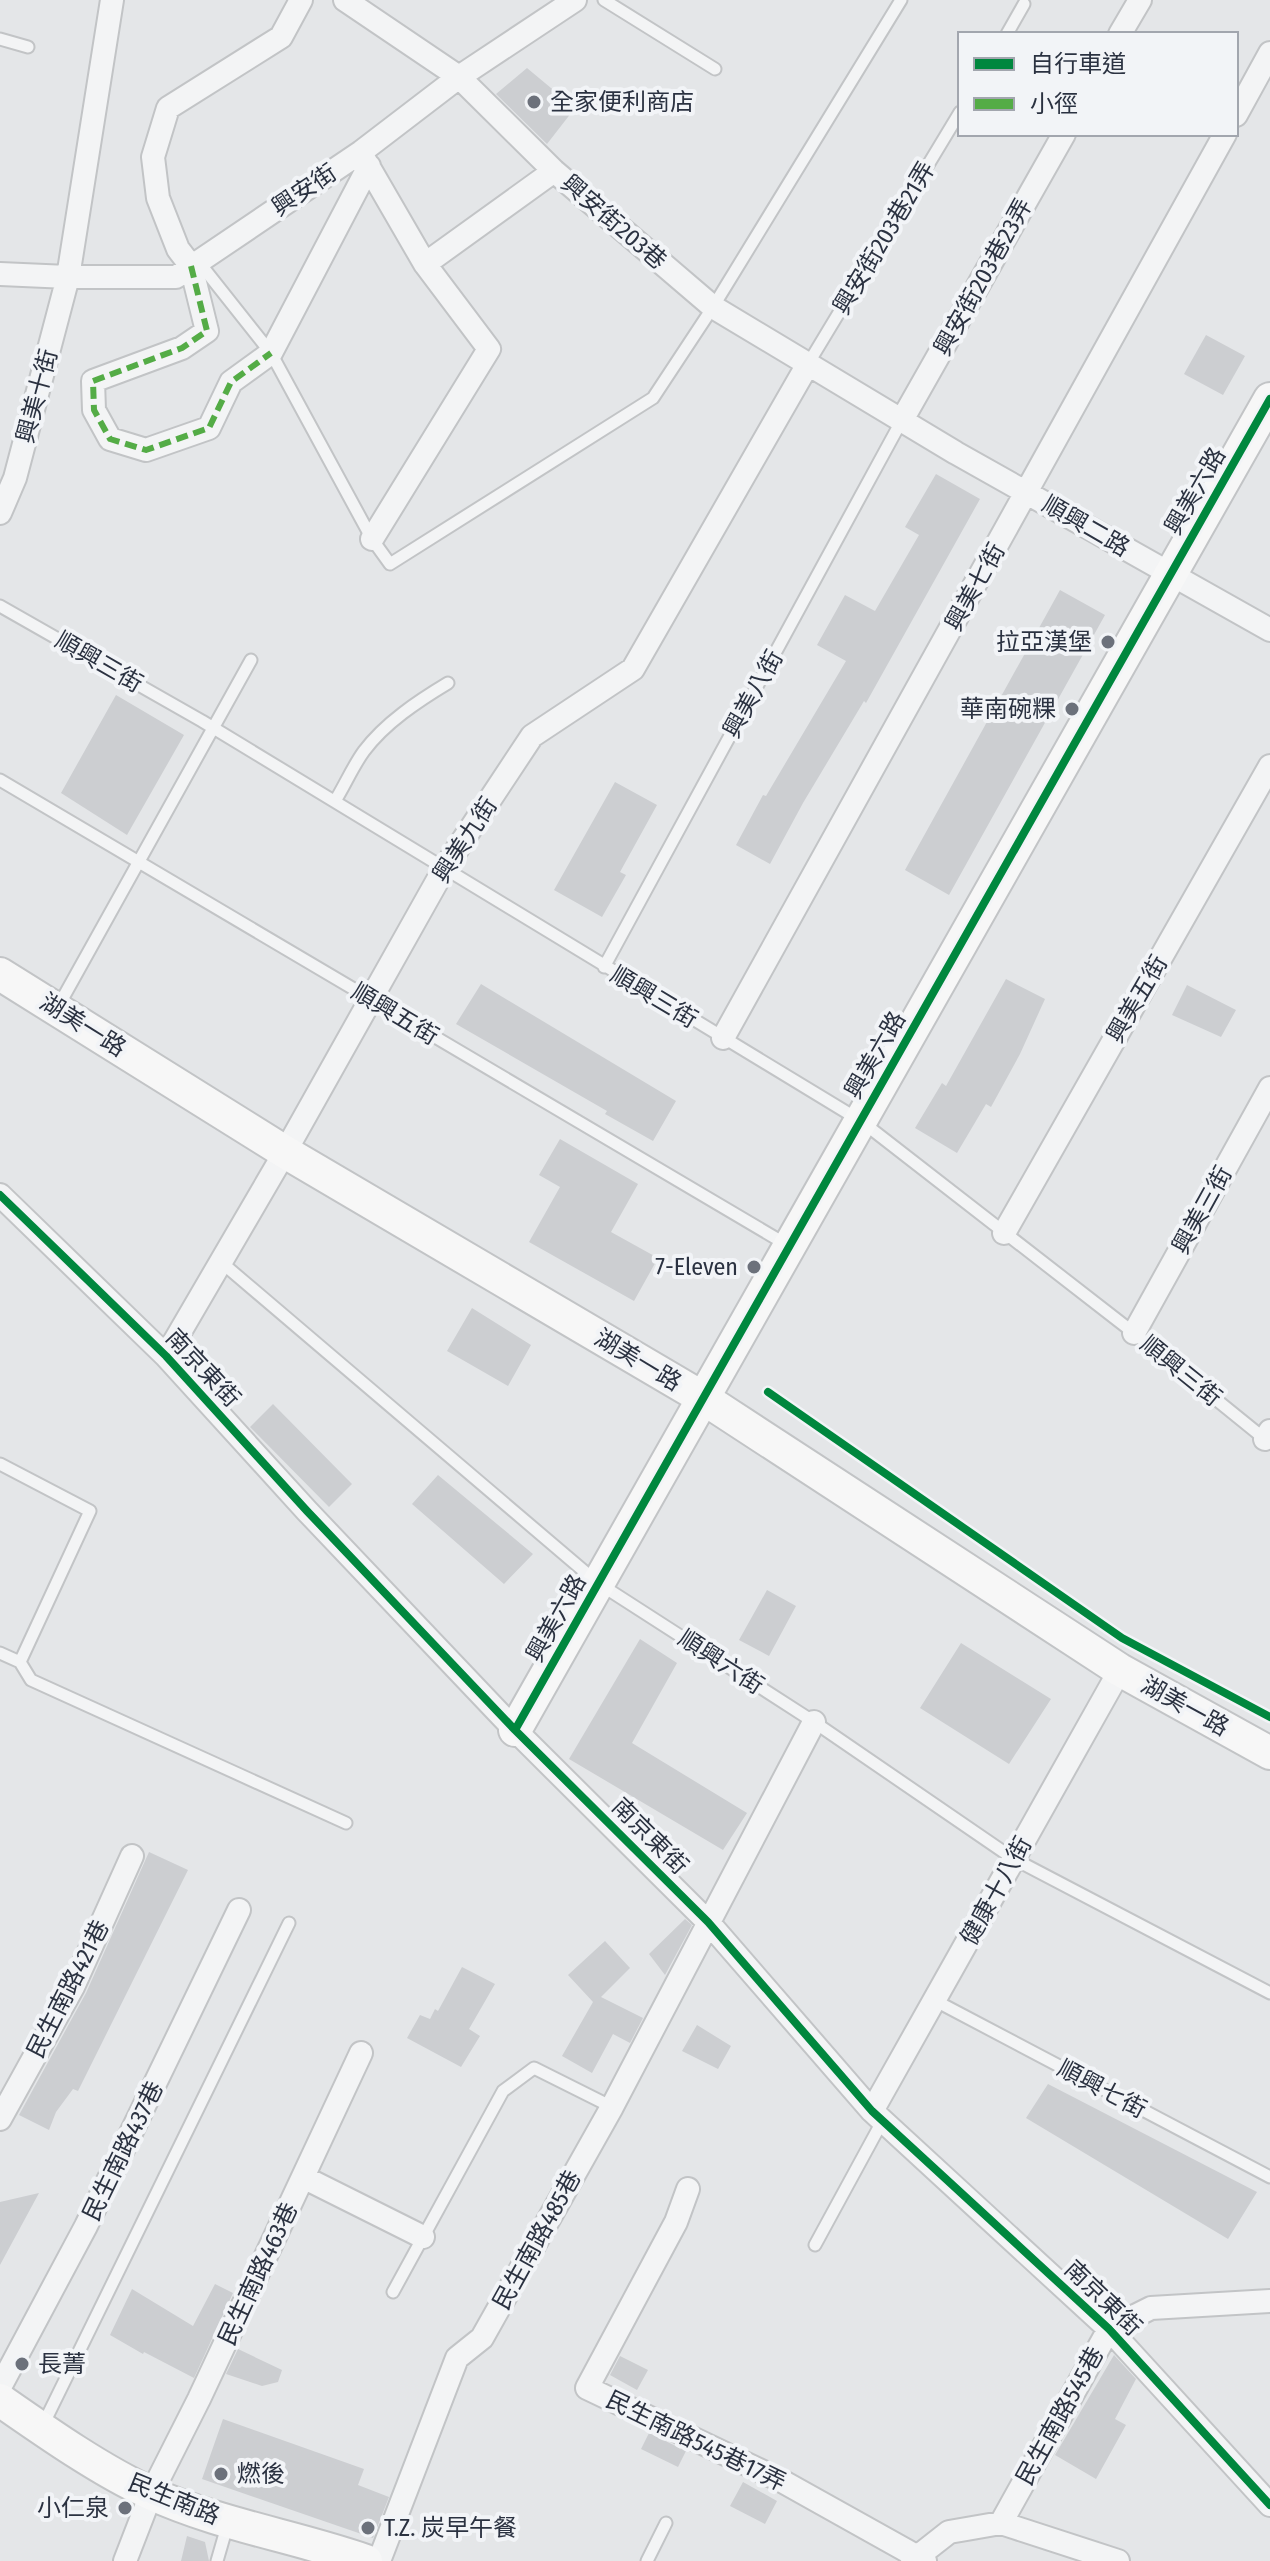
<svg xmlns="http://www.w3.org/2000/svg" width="1270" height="2561" font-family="'Fira Sans Condensed','Noto Sans TC',sans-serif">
<rect width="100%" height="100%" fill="#e4e6e8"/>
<path fill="#ccced1" d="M527,68l48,40 -28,36 -51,-50z
M1206,335l39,21 -22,39 -39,-21z
M936,474l44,25 -114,204 -2,-2 -61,102 -33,61 -34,-19 27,-50 3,1 80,-135 -29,-16 28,-50 30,16 44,-76 -14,-8z
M1060,590l45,25 -156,280 -44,-25z
M116,695l68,40 -57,100 -66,-42z
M615,782l42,23 -37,67 6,3 -24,42 -48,-27z
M1006,979l39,20 -25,55 -29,53 -5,-3 -29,49 -42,-25 27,-45 4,3z
M481,984l195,117 -23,40 -48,-27 2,-3 -151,-87z
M1187,985l49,25 -15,27 -49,-22z
M560,1139l78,45 -27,48 47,26 -24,43 -105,-59 31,-55 -21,-12z
M472,1308l59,37 -23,41 -61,-35z
M273,1404l79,80 -23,23 -79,-80z
M438,1475l95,79 -29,30 -92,-80z
M767,1590l29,16 -27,50 -30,-16z
M640,1639l37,24 -45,80 115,70 -24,37 -154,-91z
M961,1643l90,56 -42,65 -89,-56z
M149,1852l39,18 -110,221 -5,-2 -17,23 -7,18 -30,-15 67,-122z
M685,1919l7,6 -27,50 -16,-21z
M605,1941l25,27 -29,29 42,21 -13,25 -17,-9 -21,39 -30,-17 31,-54 -25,-27z
M462,1967l33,17 -26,45 11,7 -19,31 -54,-29 13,-23 10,4 5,-10 3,2z
M697,2025l34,21 -13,23 -36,-18z
M1048,2084l209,108 -29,47 -202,-121z
M39,2193l-39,72v-63z
M215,2284l18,9 -39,85 -50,-26 -1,2 -33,-19 22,-46 61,37z
M238,2349l44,21 -4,12 -16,4 -36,-12z
M1114,2355l22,24 -21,40 11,6 -30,54 -41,-24z
M620,2356l28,14 -11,20 -27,-15z
M223,2419l141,50 -6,16 31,12 -16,41 -171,-59z
M649,2433l37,18 -8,16 -37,-18z
M743,2482l34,19 -12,23 -35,-18z
M187,2536l18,6 4,19h-28z"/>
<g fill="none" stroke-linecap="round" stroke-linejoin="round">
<defs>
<path id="lane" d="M604,0l111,69
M1007,34l17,-30
M0,39l28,8
M198,261l73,92 101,186 18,25 263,-166 60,-91 188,-307
M808,364l152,-252
M0,606l202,115 659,400 273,212 132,107
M0,780l789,466
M335,801c10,-16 18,-35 29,-50 21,-28 54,-50 84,-68
M604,967l298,-547
M59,1005l192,-345
M221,1262l377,321 216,139 200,137 256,134
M0,1464l90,47 -70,151
M0,1653l20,9 11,18 315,143
M934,2000l336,177
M815,2245l68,-125
M393,2292l110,-201 31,-23 78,39
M43,2425l246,-502
M217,2561l11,-38
M647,2561l19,-38"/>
<path id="street" d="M301,0l-20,37 -113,71 -15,49 5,41 20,51 13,17 16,65 -25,17 -89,33 1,29 16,29 36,11 63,-22 22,-46 40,-29 98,-187
M345,0l114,77 95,94 159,136 243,146 314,177
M1120,34l20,-34
M1236,115l34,-62
M363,157l62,107 64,85 -117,190
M425,264l129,-93
M0,274l68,3h108l185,-125 98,-75 116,-77
M902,420l162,-286
M0,513l15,-35 53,-201 44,-277
M723,1038l502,-904
M0,1195l166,161 141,155 208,219 193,192 164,189 237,218 161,176
M1004,1233l266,-467
M1134,1333l136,-245
M166,1356l119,-204 159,-283 88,-133 101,-67 175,-305
M1265,1439l5,-8
M872,2111l248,-441
M0,2119l73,-132 59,-131
M303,2177l120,60
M688,2189l-12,33 -89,166 193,92 145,81
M0,2387l86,-161 153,-316
M1001,2523l108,-194 42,-21 119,-7
M125,2561l26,-67 48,-95 162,-346
M379,2561l78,-203 25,-20 130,-231 202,-385
M912,2561l37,-29 52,-9 117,38"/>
<path id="secondary" d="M0,974l285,178 418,246 417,272 150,83
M515,1730l755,-1331
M0,2400c46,32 100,70 150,93 69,32 145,43 216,68"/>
</defs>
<use href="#lane" stroke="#c2c4c6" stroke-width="15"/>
<use href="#street" stroke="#c2c4c6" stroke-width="26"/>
<use href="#secondary" stroke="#c2c4c6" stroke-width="36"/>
<use href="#lane" stroke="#f3f4f5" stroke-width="11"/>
<use href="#street" stroke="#f3f4f5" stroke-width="22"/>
<use href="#secondary" stroke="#f7f7f7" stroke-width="32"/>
<path stroke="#54ac46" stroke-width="6" stroke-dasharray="12 6" stroke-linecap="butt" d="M191,266l16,65 -25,17 -89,33 1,29 16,29 36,11 63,-22 22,-46 40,-29"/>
<defs>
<path id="cycleway" d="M0,1195l166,161 141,155 208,219 193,192 164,189 237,218 161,176
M768,1392l354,246 148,79
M515,1730l755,-1331"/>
</defs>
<use href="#cycleway" stroke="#f2f4f7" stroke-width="13"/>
<use href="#cycleway" stroke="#00873e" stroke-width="8"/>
</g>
<g fill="#6c717b" stroke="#f2f4f7" stroke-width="3">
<circle cx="534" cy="102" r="8"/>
<circle cx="1108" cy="642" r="8"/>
<circle cx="1072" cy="709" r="8"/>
<circle cx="754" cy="1267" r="8"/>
<circle cx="22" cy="2364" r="8"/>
<circle cx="221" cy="2474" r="8"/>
<circle cx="125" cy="2508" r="8"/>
<circle cx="368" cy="2528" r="8"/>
</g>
<g text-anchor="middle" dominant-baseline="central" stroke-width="8" stroke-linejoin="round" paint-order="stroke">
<g font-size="24" fill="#2b3241" stroke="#f2f4f7" text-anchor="start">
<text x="550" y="102">全家便利商店</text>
<text x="1092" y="642" text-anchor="end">拉亞漢堡</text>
<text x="1056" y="709" text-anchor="end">華南碗粿</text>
<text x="738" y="1267" text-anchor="end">7-Eleven</text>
<text x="38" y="2364">長菁</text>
<text x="237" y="2474">燃後</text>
<text x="109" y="2508" text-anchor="end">小仁泉</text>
<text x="384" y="2528">T.Z. 炭早午餐</text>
</g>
<g font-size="24" fill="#2b3241" stroke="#f2f4f7">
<text transform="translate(304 190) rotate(-34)">興安街</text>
<text transform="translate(614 222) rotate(41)">興安街203巷</text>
<text transform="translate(884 238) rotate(-59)">興安街203巷21弄</text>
<text transform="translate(983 277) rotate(-61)">興安街203巷23弄</text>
<text transform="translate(37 396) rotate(-75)">興美十街</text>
<text transform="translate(1195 491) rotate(-60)">興美六路</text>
<text transform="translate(1086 526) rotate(30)">順興二路</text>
<text transform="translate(975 587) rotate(-61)">興美七街</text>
<text transform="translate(99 662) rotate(30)">順興三街</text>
<text transform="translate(753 694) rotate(-61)">興美八街</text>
<text transform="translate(465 840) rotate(-57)">興美九街</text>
<text transform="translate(654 997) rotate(31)">順興三街</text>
<text transform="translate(1137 999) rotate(-60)">興美五街</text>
<text transform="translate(395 1014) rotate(31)">順興五街</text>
<text transform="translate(83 1025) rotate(32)">湖美一路</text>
<text transform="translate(875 1055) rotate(-60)">興美六路</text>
<text transform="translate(1202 1210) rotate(-61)">興美三街</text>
<text transform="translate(638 1360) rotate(31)">湖美一路</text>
<text transform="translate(203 1368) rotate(47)">南京東街</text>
<text transform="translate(1181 1371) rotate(39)">順興三街</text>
<text transform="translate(556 1618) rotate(-61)">興美六路</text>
<text transform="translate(721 1662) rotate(33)">順興六街</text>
<text transform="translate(1185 1706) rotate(29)">湖美一路</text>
<text transform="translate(650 1836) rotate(45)">南京東街</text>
<text transform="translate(996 1891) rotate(-61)">健康十八街</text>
<text transform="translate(68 1989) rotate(-63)">民生南路421巷</text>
<text transform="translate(1102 2089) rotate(28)">順興七街</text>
<text transform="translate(123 2151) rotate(-64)">民生南路437巷</text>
<text transform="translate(537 2240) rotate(-61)">民生南路485巷</text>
<text transform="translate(258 2274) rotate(-65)">民生南路463巷</text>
<text transform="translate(1103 2298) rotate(44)">南京東街</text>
<text transform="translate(1060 2416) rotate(-61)">民生南路545巷</text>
<text transform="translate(696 2441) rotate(26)">民生南路545巷17弄</text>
<text transform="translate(174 2499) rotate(22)">民生南路</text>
</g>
</g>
<rect x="958" y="32" width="280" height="104" fill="#f2f4f7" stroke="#a2a6ae" stroke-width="2"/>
<rect x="974" y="58" width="40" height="12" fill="#00873e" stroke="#a2a6ae" stroke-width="2"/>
<text x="1030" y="72" font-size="24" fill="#2b3241">自行車道</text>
<rect x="974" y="98" width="40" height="12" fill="#54ac46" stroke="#a2a6ae" stroke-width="2"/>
<text x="1030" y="112" font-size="24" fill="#2b3241">小徑</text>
</svg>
